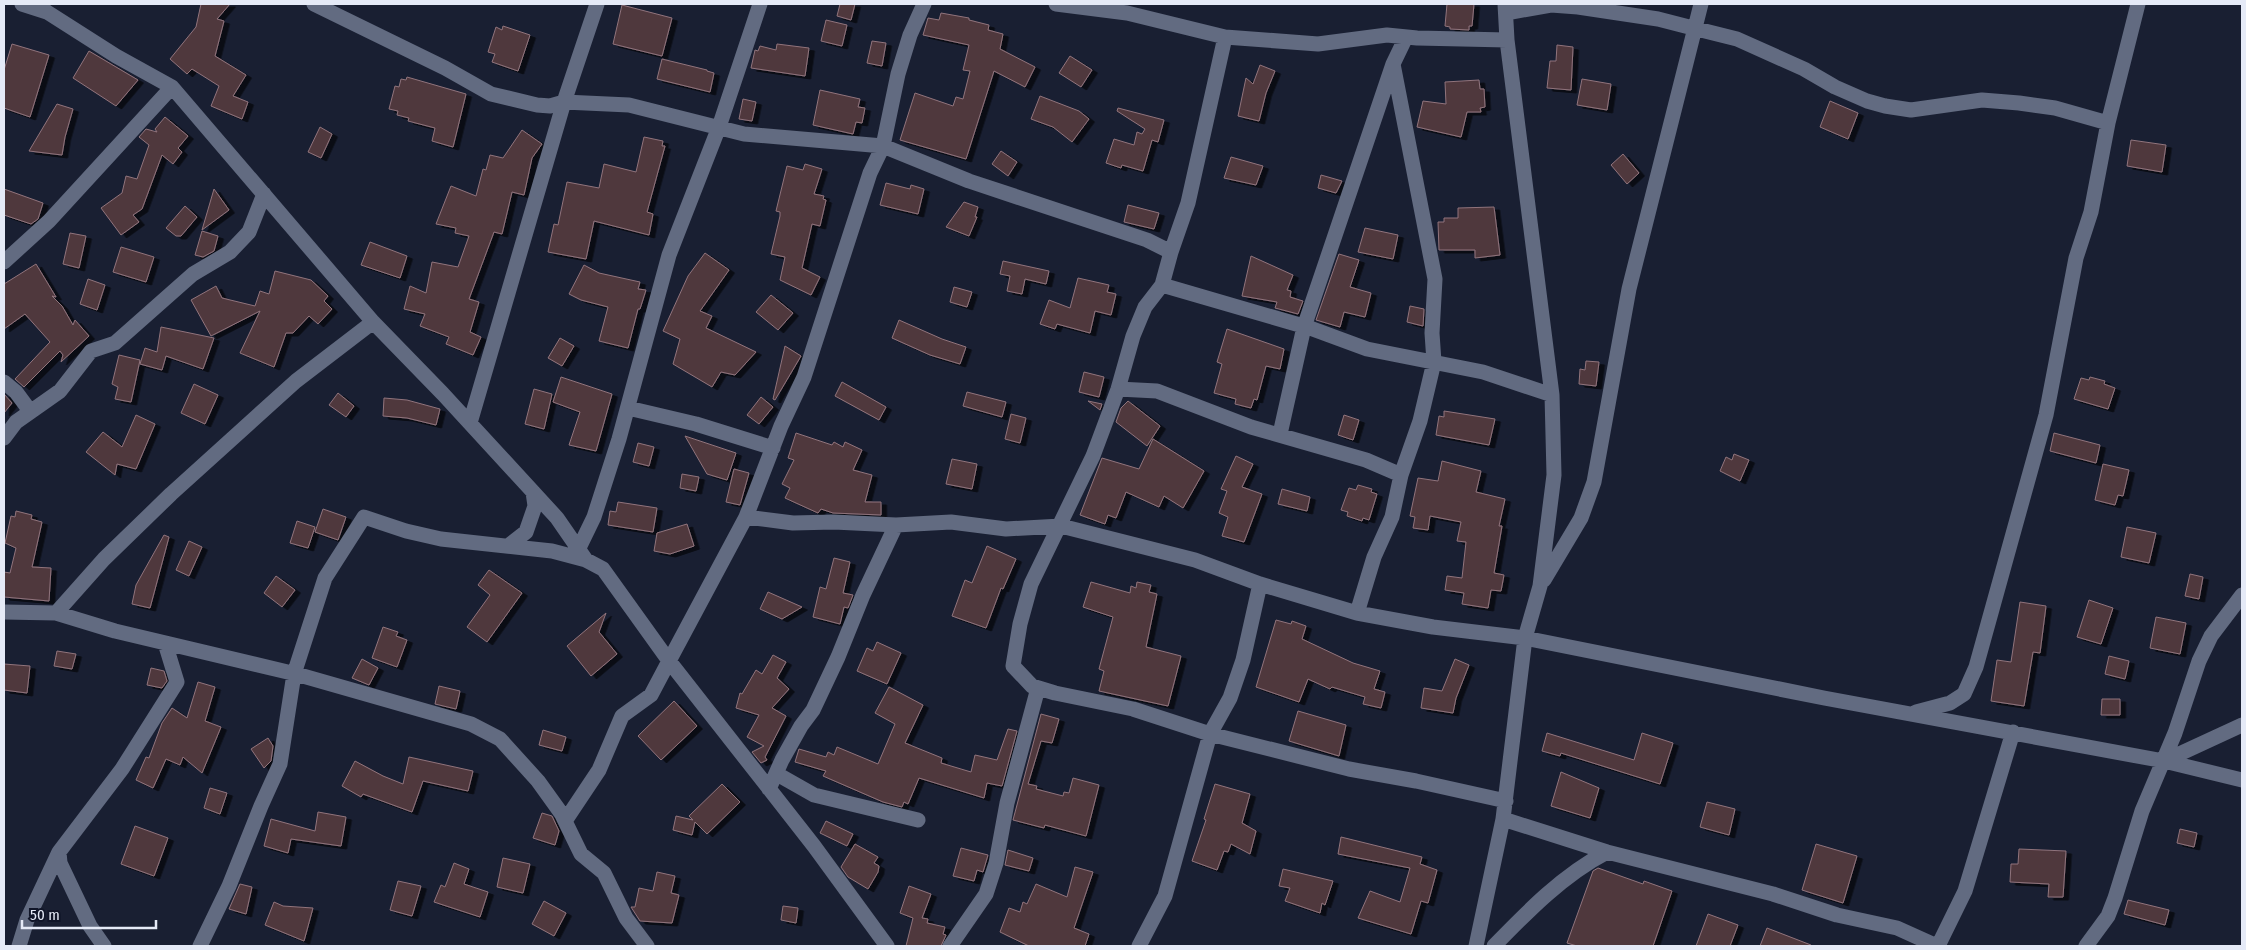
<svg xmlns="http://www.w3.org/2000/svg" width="2246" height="950" font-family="'Fira Sans Condensed',sans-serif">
<defs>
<filter id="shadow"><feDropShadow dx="5.5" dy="3" stdDeviation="0" flood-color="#0009"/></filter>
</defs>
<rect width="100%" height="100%" fill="#191f32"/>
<path fill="#50373e" stroke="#90747c" filter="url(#shadow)" d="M201,4h29l-13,15 7,2 -9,35 31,19 -13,21 15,6 -6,17 -31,-13 8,-20 -27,-17 -5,5 -17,-15 26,-32z
M840,4h15l-4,16 -14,-4z
M1447,4h27l-2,22h-3v4l-19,-1v-2l-5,-1z
M622,5l50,13 -10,38 -49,-12z
M941,13l28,5v2l20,5 -1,5 15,4 -3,15 35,18 -10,20 -31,-16 -28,88 -66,-19 15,-47 38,13 3,-9 7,2 7,-28 -7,-1 6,-25 -46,-10 5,-17 11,2z
M826,20l21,5 -5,21 -21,-5z
M503,26l27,9 -12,36 -26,-9 3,-8 -7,-2 8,-25 6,3z
M872,41l14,2 -4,23 -15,-3z
M12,44l37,11 -19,62 -26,-9v-38z
M777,44l32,4 -4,28 -54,-8 4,-18 3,1 2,-5 16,4z
M1557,45l16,2 -2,43 -24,-2 3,-27h6z
M89,51l49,29 -22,26 -43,-28z
M1070,56l22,14 -11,17 -22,-14z
M662,59l45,11v1l7,2 -4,19 -53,-13z
M1260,65l15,6 -9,22 -7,28 -21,-5 8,-38 7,6z
M407,77l59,17 -13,53 -21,-6 3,-13 -27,-7 1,-3 -12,-3 1,-4 -9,-2 6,-23 4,1 2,-8 5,1z
M1582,79l29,5 -4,26 -30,-5z
M1479,80l1,9h4l1,18 -5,1 1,4h-14l-6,25 -44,-10 6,-26 23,3 -1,-22z
M820,90l40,9 -2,8 7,1 -3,15 -6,-1 -3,12 -40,-9z
M1040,96l39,15 10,8 -17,23 -19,-15 -22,-8z
M743,99l13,3 -4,19 -13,-2z
M1830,101l28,12 -10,26 -28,-12z
M57,104l16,5 -8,28 -3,18 -33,-4z
M1118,108l46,12 -6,22 -6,-2 -9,31 -21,-6 -1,3 -15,-5 8,-24 20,6 3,-13 5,2 3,-5 -28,-18z
M165,117l23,19 -10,12 4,4 -9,12 -11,-9 -20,54 -9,6 6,7 -18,13 -20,-27 21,-15 4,-17 11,3 12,-34 -10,-8 7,-8 11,3 -2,-3z
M320,127l12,7 -11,24 -13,-6z
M522,130l20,14 -10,14 -8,37 -12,-3 -10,42 -8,-2 -25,67 10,3 -9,30 11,5 -8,18 -27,-11 3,-7 -29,-11 5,-12 -21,-5 6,-23 16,7 6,-31 26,5 11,-31 -14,-3 1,-5 -20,-4 15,-38 25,10 7,-27 3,1 4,-15 13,3z
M644,137l19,4 -1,5h3l-18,66 6,2 -4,21 -55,-14 -8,38 -38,-7 6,-28 4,1 9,-43 32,6 5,-24 32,8z
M2131,140l35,5 -4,27 -35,-6z
M1001,151l16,11 -9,14 -16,-12z
M1623,154l16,19 -12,11 -16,-19z
M1231,157l32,9 -7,19 -32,-7z
M805,164l17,5 -8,25 10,2 -1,3 3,1 -6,26 -8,-2 -10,44 18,9 -9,18 -31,-15 5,-23 -14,-3 9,-38v-4l-4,-1 11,-45 16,4z
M1321,175l21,6 -6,12 -18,-5z
M886,183l24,6 1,-4 13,4 -6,25 -38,-9z
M4,189l39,14 -5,16 -7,5 -27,-9z
M214,189l15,21 -27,20z
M964,202l14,5 -3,10h2l-8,19 -23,-9z
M1128,205l31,8 -5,16 -30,-7z
M185,206l12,11 -16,19h-5l-10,-8z
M1494,207l6,48 -25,3v-8h-36l-1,-28h6v-4h14v-10z
M1365,228l33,7 -5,24 -35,-7z
M202,231l16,5 -4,15 -11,6 -8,-2z
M70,233l16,3 -7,32 -16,-4z
M370,242l37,14 -7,22 -39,-13z
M121,247l33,10 -8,25 -33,-10z
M705,253l24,17 -29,41 12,5 -6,12 50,24 -21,23 -14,-3 -9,15 -39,-23 7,-25 -17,-8 25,-55z
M1339,254l20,6 -9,27 21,6 -6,24 -21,-5 -4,15 -24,-7z
M1251,256l42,19 -6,15 4,1 -1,6 13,4 -5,13 -23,-6 2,-6 -35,-6z
M1003,261l46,10 -3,13 -21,-5 -3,15 -15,-3 3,-15 -10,-2z
M36,264l20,33 -4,-1 10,10 11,19 2,-5 14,16 -28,26 2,-7 -3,-4 -36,36 -9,-8 35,-37 -25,-28 -21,15v-45z
M584,265l15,8 41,9 -2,7 8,1 -6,19h-2l-10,39 -29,-7 9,-34 -27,-7 -12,-6z
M275,271l36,9 17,16 -4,5 8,8 -14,15 -9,-8 -16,17h-7l-12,34 -34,-14 20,-42 -49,25 -20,-36 25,-14 6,12 33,8 5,-15 9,3z
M1078,278l31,7 -2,7 9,2 -5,21 -16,-4 -5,22 -33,-9 -2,5 -15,-5 9,-24 21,8z
M88,279l17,6 -8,25 -17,-6z
M954,287l18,5 -5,15 -17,-5z
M771,295l22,18 -15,17 -22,-18z
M1410,306l14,3 -1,17 -16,-4z
M899,320l43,19 24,8 -6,17 -30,-9 -38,-17z
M161,327l53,11 -11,31 -37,-13 -4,14 -22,-6 5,-16 12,4z
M1227,329l57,20 -4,20 -14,-3 -9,34 -3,-1 -3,9 -16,-4 1,-5 -22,-6 8,-29 -5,-2z
M560,338l14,8 -12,20 -14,-8z
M785,346l16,10 -26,44 -2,-1z
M119,355l21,5 -9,42 -16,-3 3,-12 -6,-3z
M1586,361l13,1 -3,24 -17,-2 1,-15 5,1z
M1084,372l20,5 -5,20 -20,-5z
M561,377l51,17 -16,57 -27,-6 11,-33 -27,-10z
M2090,377l15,4 -1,3 11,4 -7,21 -34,-10 7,-21 8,2z
M842,382l44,25 -7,13 -44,-24z
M194,384l24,11 -13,29 -24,-11z
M534,389l18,5 -8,35 -19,-5z
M967,392l39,10 -4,15 -39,-11z
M338,393l16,13 -8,11 -17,-12z
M4,394l8,9 -8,10z
M761,397l12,10 -14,17 -12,-9z
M384,398l23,2 33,9 -4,16 -29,-7 -24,-2z
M1088,401l14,3 -2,6z
M1128,401l32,25 -13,20 -31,-24 5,-14z
M1444,411l51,8 -6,26 -53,-10 3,-19 5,1z
M1011,414l15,4 -6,25 -15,-4z
M136,415l19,9 -19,45 -19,-5 -2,11 -29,-23 17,-20 19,15z
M1344,415l15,5 -6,20 -15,-5z
M796,433l36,12 2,-3 9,5 2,-5 17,8 -9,20 19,5 -7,27h16v13l-48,-2 -12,-4 -3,4 -33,-15 5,-10 -8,-4 12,-24 -6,-2z
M2054,433l46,12 -4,18 -46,-12z
M685,436l51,17 -9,27 -20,-6z
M1153,439l51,32 -21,37 -19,-12 -5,11 -33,-15 -10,26 -8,-3 -3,9 -25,-9 22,-57 37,11z
M638,443l16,4 -5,19 -16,-4z
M1734,454l15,6 -9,21 -20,-10 6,-14 6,3z
M1236,456l17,8 -11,23 20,7 -18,48 -22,-6 6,-19 -9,-4 8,-22 -6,-2z
M952,459l25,5 -5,25 -26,-5z
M1442,461l39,10 -5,21 29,7 -6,27h3l-8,47 10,2 -3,16 -10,-1 -3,18 -26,-4 2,-11 -19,-3 2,-14 15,2 4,-36 -9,-1 4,-19 -31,-6 -2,14 -15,-2 2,-11 -5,-1 8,-38 20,3z
M2103,464l26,6 -6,26 -5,-1 -3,10 -20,-5z
M734,469l15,4 -9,32 -14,-3z
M682,474l17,3 -3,14 -16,-3z
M1358,485l14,4 -1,3 6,2 -8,26 -6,-2 -1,3 -15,-5 1,-4 -7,-2 8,-22 7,2z
M1282,489l28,8 -3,14 -29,-7z
M618,502l39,6 -4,24 -45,-7 2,-14 6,1z
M323,509l23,8 -8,23 -23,-8z
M16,511l16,4 -1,4 11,3 -10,45 19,1 -2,33 -45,-4v-25l6,1 6,-25 -11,-5 6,-27 4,1z
M297,521l18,6 -7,21 -18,-5z
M687,524l7,22 -24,8 -16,-3 3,-18z
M2127,527l29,6 -7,30 -28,-6z
M164,535l5,2 -19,71 -18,-4 4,-19z
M189,541l13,6 -13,29 -13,-6z
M987,546l29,13 -13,30 -2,-1 -15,40 -34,-12 13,-36 7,3z
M834,558l16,4 -7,31 10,2 -5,13 -4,-1 -4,17 -27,-7 7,-30 6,2z
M489,570l33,23 -35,49 -20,-15 23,-32 -12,-10z
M2190,574l13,3 -4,22 -14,-3z
M276,576l19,14 -13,17 -18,-14z
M1091,582l39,11 1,-7 5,2 1,-6 14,3 -2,7 8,2 -11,53 35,9 -13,50 -69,-15 5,-20 -5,-2 14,-52 -30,-10z
M768,592l34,15 -20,12 -22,-10z
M2089,600l24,8 -12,36 -24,-7z
M2020,602l26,4 -6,47 -7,-1 -9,54 -33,-5 6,-41 14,2z
M606,613l-7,19 18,22 -26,22 -24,-30z
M2156,617l30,6 -6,31 -30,-6z
M1276,620l15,4 1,-3 14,5 -4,13 51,24 27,8 -6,18 11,3 -4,16 -18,-4 2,-7 -33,-10 -2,2 -22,-10 -9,23 -43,-15z
M383,627l15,5 -2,4 11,4 -10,27 -25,-9z
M877,642l24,11 -14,31 -30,-13 10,-23 6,3z
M57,651l19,3 -4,15 -18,-3z
M773,655l13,7 -9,16 12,11 -17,19 14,8 -21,41 2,3 -6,3 -9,-11 12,-6 -17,-9 12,-22 -23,-7 4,-15 2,1 14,-24 6,4z
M2109,656l20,5 -4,18 -20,-5z
M362,659l16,9 -9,17 -17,-7z
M1455,659l14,6 -13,33 -3,15 -32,-5 3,-20 18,3z
M4,664l26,2 -3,27 -23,-3z
M151,668l13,3 3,10 -5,7 -15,-3z
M198,682l17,5 -10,34 16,6 -19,46 -19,-16 -3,8 -14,-6 -13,29 -17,-8 10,-23 3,1 13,-35 10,-15 15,10z
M439,686l21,5 -4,18 -21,-5z
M889,687l34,18 -18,38 37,15 -1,5 30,9 4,-17 22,5 11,-31 9,2 -15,55 -15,-3 -3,15 -65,-20 -11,26 -4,-2 -2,5 -19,-5 -60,-26 3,-5 -31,-9 4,-13 27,8 2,-5 6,3 3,-8 41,17 17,-40 -20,-11z
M2102,699h18v16h-19z
M674,701l23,25 -36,34 -23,-24z
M1298,711l48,14 -7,31 -50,-15z
M1041,714l18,5 -7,24 -11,-2 -13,43 9,2 -1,3 27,7 1,-4 5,1 4,-15 26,7 -13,51 -41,-11 -1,3 -31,-8z
M543,730l23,7 -4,14 -23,-6z
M1547,733l87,27 8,-27 31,10 -13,41 -99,-31 -1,3 -18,-5z
M268,738l5,8 -2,15 -7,7 -13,-19z
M409,757l64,14 -5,20 -45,-10 -11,31 -49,-18 -2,3 -19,-11 13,-25 28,15 20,8z
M1561,772l38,16 -9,30 -39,-12z
M722,784l18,18 -33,32 -12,-12 -3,13 -19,-5 3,-14 17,4 -4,-4z
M1215,784l35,10 -8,29 14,8 -6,23 -19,-10 -3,8 -4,-1 -7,19 -25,-9 14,-41 -2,-1z
M210,788l17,5 -7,21 -16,-6z
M1707,802l28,7 -6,26 -29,-8z
M318,812l28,5 -5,29 -50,-7 -3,14 -24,-7 7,-27 44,12z
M542,813l10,3 7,15 -4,14 -22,-7z
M826,821l27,13 -6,12 -27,-13z
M135,826l33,12 -14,38 -33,-12z
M2180,829l17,4 -3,14 -17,-4z
M1341,837l81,20 -2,7 17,6 -9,33 -7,-2 -10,33 -53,-16 12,-27 30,11 10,-34 -72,-14z
M855,844l23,13 -4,6 5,3 -1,6 -10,17 -20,-12 -7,-10z
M1816,844l41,12 -14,47 -41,-13z
M961,848l27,7 -5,17 -6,-2 -3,11 -21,-5z
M2019,849l47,2 -3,46h-15l1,-13 -39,-2 1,-18h7z
M1008,850l25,8 -4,13 -24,-6z
M503,858l27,6 -7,29 -26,-6z
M454,863l15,6 -5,15 24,8 -8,25 -46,-15 7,-17 4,2z
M1075,867l18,5 -19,56 15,6 -4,12h-56l-29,-14 9,-24 11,4 3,-10 4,2 9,-20 31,13z
M1598,868l45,16 1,-3 28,10 -19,55h-76l-10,-3 26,-72z
M1283,869l50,12 -8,24 -3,-2 -2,10 -35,-12 5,-13 -11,-2z
M657,872l18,4 -4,17 8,2 -7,28 -32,-2 -9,-14h4l4,-19 14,3z
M398,881l23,5 -9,30 -22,-6z
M240,884l12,3 -6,27 -17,-5z
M909,886l22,8 -9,24 6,1 -1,4 18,4 -2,7 3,1 -5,11h-35l7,-28 -13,-5z
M2128,900l41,10 -4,15 -41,-11z
M544,901l22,12 -12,23 -22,-12z
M274,902l9,4 30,2 -9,33 -39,-16z
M783,906l15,2 -2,15 -15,-3z
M1708,914l30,11 -8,21h-34z
M1767,928l44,17v1h-51z"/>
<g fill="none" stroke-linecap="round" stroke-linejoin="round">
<path stroke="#626b81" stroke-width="15" d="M22,4l25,8 69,44 56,31 201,235 70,72 114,124 29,42 17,9 66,92 77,-144 47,6 41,-1 62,3 55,-3 55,7 55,-3 134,34 65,24 97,29 76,14 92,11 299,60 340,63 78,19
M314,4l131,64 46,26 46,11 13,1 14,-4 33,-98
M1056,4l71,9 98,24 93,7 69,-9 30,3 90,2
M1506,13l45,-8 27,2 80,12 35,9 44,11 67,30 31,18 32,14 18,5 26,4 71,-10 37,3 36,5 53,15
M1171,252l17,-49 37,-166
M4,262l45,-41 123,-134
M1162,285l148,43 57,21 116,23 69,23
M4,382l12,10 14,19
M1118,389l39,2 94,36 115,33 35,15
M628,408l68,16 77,24
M470,423l94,-321 65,3 115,29 139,12 86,35 178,59 24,12 -9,33 -17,22 -12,29 -15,53 -25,67 -62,128 -11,40 -7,42 19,20 23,7 78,16 77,25 139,35 67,12 90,20
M1280,434l24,-107 89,-263 13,-27
M4,438l12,-16 44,-31 31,-40 24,-8 78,-69 37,-22 19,-20 15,-38
M746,517l35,-91 23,-49 66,-204 13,-27 15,-72 12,-39 14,-31
M508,546l18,-14 9,-26 -2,-14
M578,550l16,-33 25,-78 50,-184 50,-128 41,-123
M1544,580l37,-62 13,-36 35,-193 72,-285
M4,612l52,1 59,18 181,43 175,50 29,15 38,42 23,32 20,41 23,19 22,45 21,28
M56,613l48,-54 67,-65 125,-113 77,-59
M1357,613l17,-56 18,-40 9,-42 19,-54 14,-59 -2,-29 3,-54 -42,-215
M1916,712l34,-9 14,-9 12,-27 70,-252 30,-157 15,-46 17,-89 30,-119
M2164,761l78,-36
M777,774l37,21 104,25
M769,789l13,-29 19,-34 12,-16 25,-53 25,-62 33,-70
M1503,819l104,33 166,42 64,21 60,13 40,18
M565,821l34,-51 23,-54 29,-21 18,-34 145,185 73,100
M59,852l1,11 30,63 14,20
M19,946l8,-26 32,-68 63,-83 55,-87 -12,-39
M200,946l29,-60 32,-80 19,-42 14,-90 31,-96 39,-61 42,14 35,8 111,12 34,9
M950,946l36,-52 10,-31 11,-60 31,-115
M1139,946l26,-50 45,-162 20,-36 13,-38 17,-76
M1476,946l27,-127 22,-181 15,-52 14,-111 -2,-80 -45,-355 -2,-36
M1494,946c34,-35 69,-71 113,-94
M1938,946l27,-55 48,-159
M2086,946l22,-30 7,-18 27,-87 33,-78 24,-72 12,-25 31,-41"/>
</g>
<rect width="2246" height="950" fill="none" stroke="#e5eaf7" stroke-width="10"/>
<path d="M22 920v8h134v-8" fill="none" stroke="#e5eaf7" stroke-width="2.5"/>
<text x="30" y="920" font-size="15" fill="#e5eaf7" stroke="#101528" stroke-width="4" paint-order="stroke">50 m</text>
</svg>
